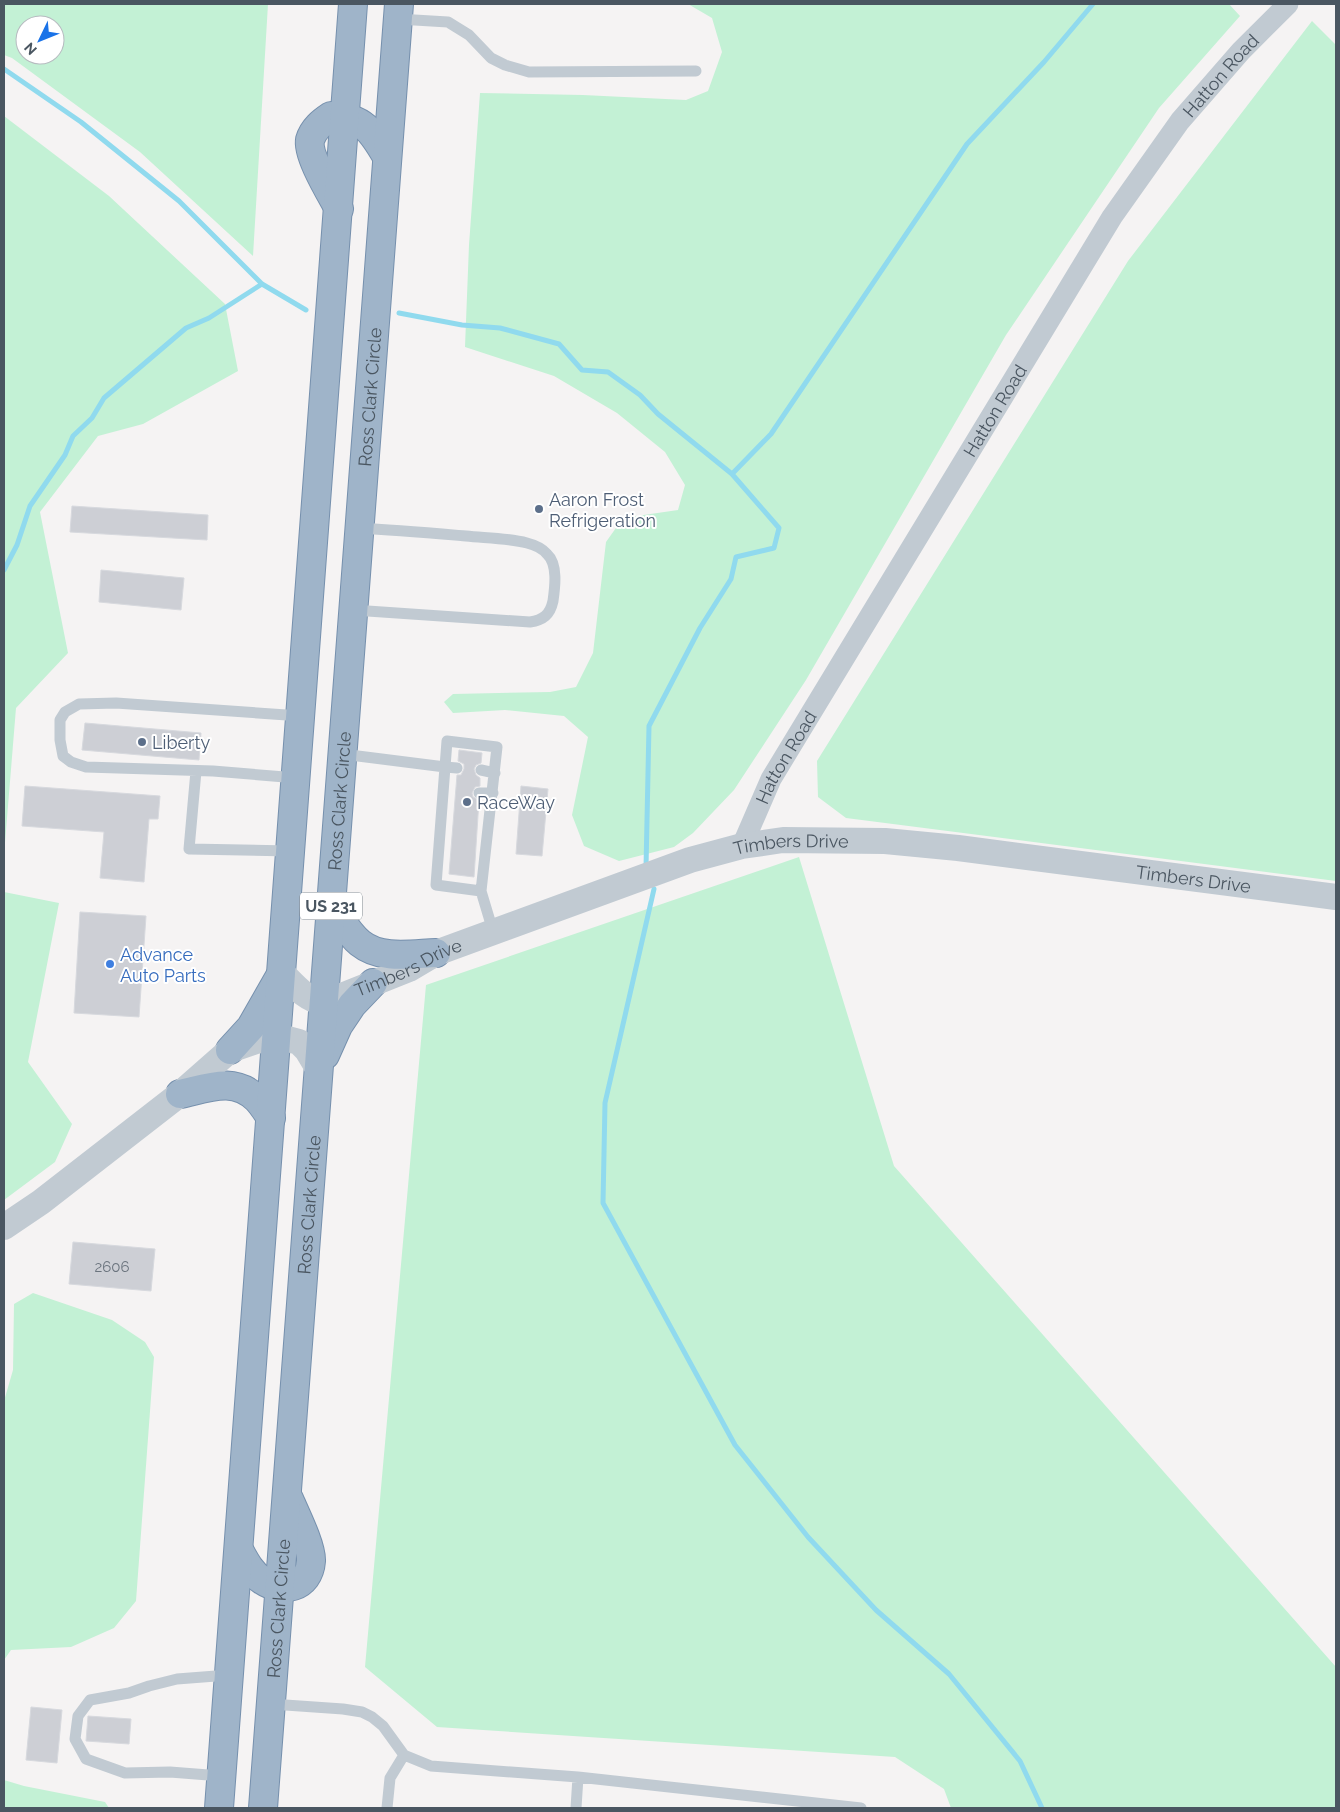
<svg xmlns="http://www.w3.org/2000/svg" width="1340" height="1812" font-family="Raleway,sans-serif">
<rect width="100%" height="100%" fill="#f5f3f3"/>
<path fill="#c3f1d5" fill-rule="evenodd" d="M4,4h264l-15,252 -113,-104 -128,-94 -8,-3zM25,25h30v30h-30z
M688,4h541l11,12 -81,92 -153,227 -200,345 -72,110 -41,43 -19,14 -55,14 -35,-15 -12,-31 16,-78 -24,-21 -59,-6 -52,3 -9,-11 9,-8 97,-2 26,-5 17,-34 13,-111 17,-24 55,-8 7,-25 -20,-33 -48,-39 -63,-37 -89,-29 4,-102 11,-152 103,2 103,5 22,-9 14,-39 -10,-34z
M1312,21l24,24v836l-490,-63 -28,-21 -1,-36 311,-500z
M4,116l105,80 116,108 13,67 -95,53 -45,12 -58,76 28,141 -52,55 -12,147z
M799,857l95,309 442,501v141h-385l-7,-19 -49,-32 -458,-30 -72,-60 61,-682z
M4,892l55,11 -31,159 44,62 -17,38 -51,38z
M33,1293l79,27 33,22 9,15 -18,244 -22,27 -43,19 -60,3 -7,10v-259l9,-31 1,-66z
M4,1780l20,6 81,16 4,6h-105z"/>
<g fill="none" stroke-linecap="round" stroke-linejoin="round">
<path stroke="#90daee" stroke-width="5" d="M4,69l77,53 98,79 83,83 44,26
M399,313l63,12 38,3 59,16 23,26 26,2 32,23 18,19 74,60 47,54 -5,20 -38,9 -5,22 -31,49 -51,98 -3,142
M732,474l39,-40 196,-290 77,-82 49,-58
M4,570l13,-25 13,-39 35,-51 8,-19 19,-18 12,-20 82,-70 23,-10 53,-34
M654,889l-49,214 -2,100 132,242 73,92 68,73 73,64 71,87 22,47"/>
</g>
<path fill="#cdcfd5" stroke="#d7d9de" d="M72,506l136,9 -1,25 -137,-8z
M101,570l83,8 -3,32 -82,-8z
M85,723l116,10 -2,27 -117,-10z
M459,750l23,3 -1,10 -5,2 -2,4 2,6 4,3v8l-5,1 -3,6 1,4 6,3 -5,77 -25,-3 8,-99h4l3,-6v-5l-6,-3z
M25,786l135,10 -2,23h-9l-5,63 -44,-4 4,-46 -82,-6z
M521,786l27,3 -6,67 -26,-2z
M80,912l66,4 -7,101 -65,-4z
M73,1242l82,7 -4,42 -82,-7z
M31,1707l31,3 -5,53 -31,-3z
M88,1716l43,3 -2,25 -43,-3z"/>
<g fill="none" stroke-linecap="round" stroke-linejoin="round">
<defs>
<g id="trunk">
<path d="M339,209c-8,-15 -32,-54 -29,-69 3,-11 12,-18 21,-24 32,1 41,15 56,41"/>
<path d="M331,906c9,12 17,27 29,37 21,17 51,11 76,10"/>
<path d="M230,1050l21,-23 28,-49"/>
<path d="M325,1055l13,-29 14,-21 21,-22"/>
<path d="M180,1094c28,-6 54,-18 77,5 5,5 10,13 14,19"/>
<path d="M239,1550c6,11 12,23 23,30 21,14 47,8 49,-19 1,-14 -16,-48 -22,-62"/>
<path d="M219,1808l134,-1804"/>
<path id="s3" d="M263,1808l136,-1804"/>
</g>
</defs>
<use href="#trunk" stroke="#7690ad" stroke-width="30"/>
<path stroke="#c1cad2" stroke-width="11" d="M398,19l50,3 21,13 22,23 14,7 24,7 167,-1
M353,610l177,12c13,-2 20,-7 23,-21 2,-14 5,-37 -6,-47 -5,-6 -12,-9 -20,-11 -19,-5 -41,-5 -61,-7 -36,-3 -71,-6 -107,-8
M342,754l103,13 -9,118 45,6 12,40
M457,768l-12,-1 2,-26 50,6 -16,144
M481,770l14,3
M196,771l-7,78 102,2
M297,778l-84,-7 -127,-4 -15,-5 -8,-6 -3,-16v-20l5,-8 14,-8 37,-1 185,13
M479,793h14
M271,1704l72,5 19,3 10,5 11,9 21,29 27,11 147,11 283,31
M221,1776l-51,-4 -45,1 -39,-14 -11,-20 3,-23 12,-16 39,-7 20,-7 28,-7 52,-4
M387,1808l3,-30 14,-23
M576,1808l2,-31"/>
<path stroke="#c1cad2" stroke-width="21" id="s1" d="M742,846l29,-67 341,-562 68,-96 61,-70 47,-47"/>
<g stroke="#c1cad2" stroke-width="26">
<path id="s2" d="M282,973c13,13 23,26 42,30l85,-34 27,-16 254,-93 52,-14 41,-6 102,1 73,7 378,49"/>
<path d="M4,1227l37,-25 139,-108 50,-44 26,-9 21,-5 22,6 8,8 12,20"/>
</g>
<use href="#trunk" stroke="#9fb4c9" stroke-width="28"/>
</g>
<g fill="#5c6f8a" stroke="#fff" stroke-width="2">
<circle cx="539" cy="509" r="5"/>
<circle cx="142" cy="742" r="5"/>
<circle cx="467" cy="802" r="5"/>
</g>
<circle fill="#3f7fe0" stroke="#fff" stroke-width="2" cx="110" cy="964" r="5"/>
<g text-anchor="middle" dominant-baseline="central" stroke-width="4" stroke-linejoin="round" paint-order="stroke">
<g font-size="15" fill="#6b747e">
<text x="112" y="1267">2606</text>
</g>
<rect fill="#fff" stroke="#808990" stroke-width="1" x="300" y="892.5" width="62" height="27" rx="4"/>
<g font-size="16" font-weight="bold" fill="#4a5661">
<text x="331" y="906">US 231</text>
</g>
<g font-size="18" fill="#4a5661" stroke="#fff">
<text stroke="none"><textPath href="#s1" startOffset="909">Hatton Road</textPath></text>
<text stroke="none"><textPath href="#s3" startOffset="1415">Ross Clark Circle</textPath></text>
<text stroke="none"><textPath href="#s1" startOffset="504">Hatton Road</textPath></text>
<text stroke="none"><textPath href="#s1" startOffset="99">Hatton Road</textPath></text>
<text stroke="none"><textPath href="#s3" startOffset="1010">Ross Clark Circle</textPath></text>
<text stroke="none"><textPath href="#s2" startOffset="549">Timbers Drive</textPath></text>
<text stroke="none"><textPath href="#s2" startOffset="954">Timbers Drive</textPath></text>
<text stroke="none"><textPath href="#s2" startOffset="144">Timbers Drive</textPath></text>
<text stroke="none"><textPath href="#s3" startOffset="605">Ross Clark Circle</textPath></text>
<text stroke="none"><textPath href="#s3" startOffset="200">Ross Clark Circle</textPath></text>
</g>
<g font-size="18" fill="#4e5e75" stroke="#fff" text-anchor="start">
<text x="549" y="499">Aaron Frost<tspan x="549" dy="21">Refrigeration</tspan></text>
<text x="152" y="742">Liberty</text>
<text x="477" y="802">RaceWay</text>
</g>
<g font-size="18" fill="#366cbe" stroke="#fff" text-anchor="start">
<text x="120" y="954">Advance<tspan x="120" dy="21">Auto Parts</tspan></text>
</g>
</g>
<rect width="1340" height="1812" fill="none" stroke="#4a5661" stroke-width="10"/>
<g transform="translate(40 40) rotate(227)"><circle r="24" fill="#ffffff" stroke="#b7bbc0"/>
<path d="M0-4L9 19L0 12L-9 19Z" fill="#1a73e8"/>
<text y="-8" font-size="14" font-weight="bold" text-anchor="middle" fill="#4a5661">N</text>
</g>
</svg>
